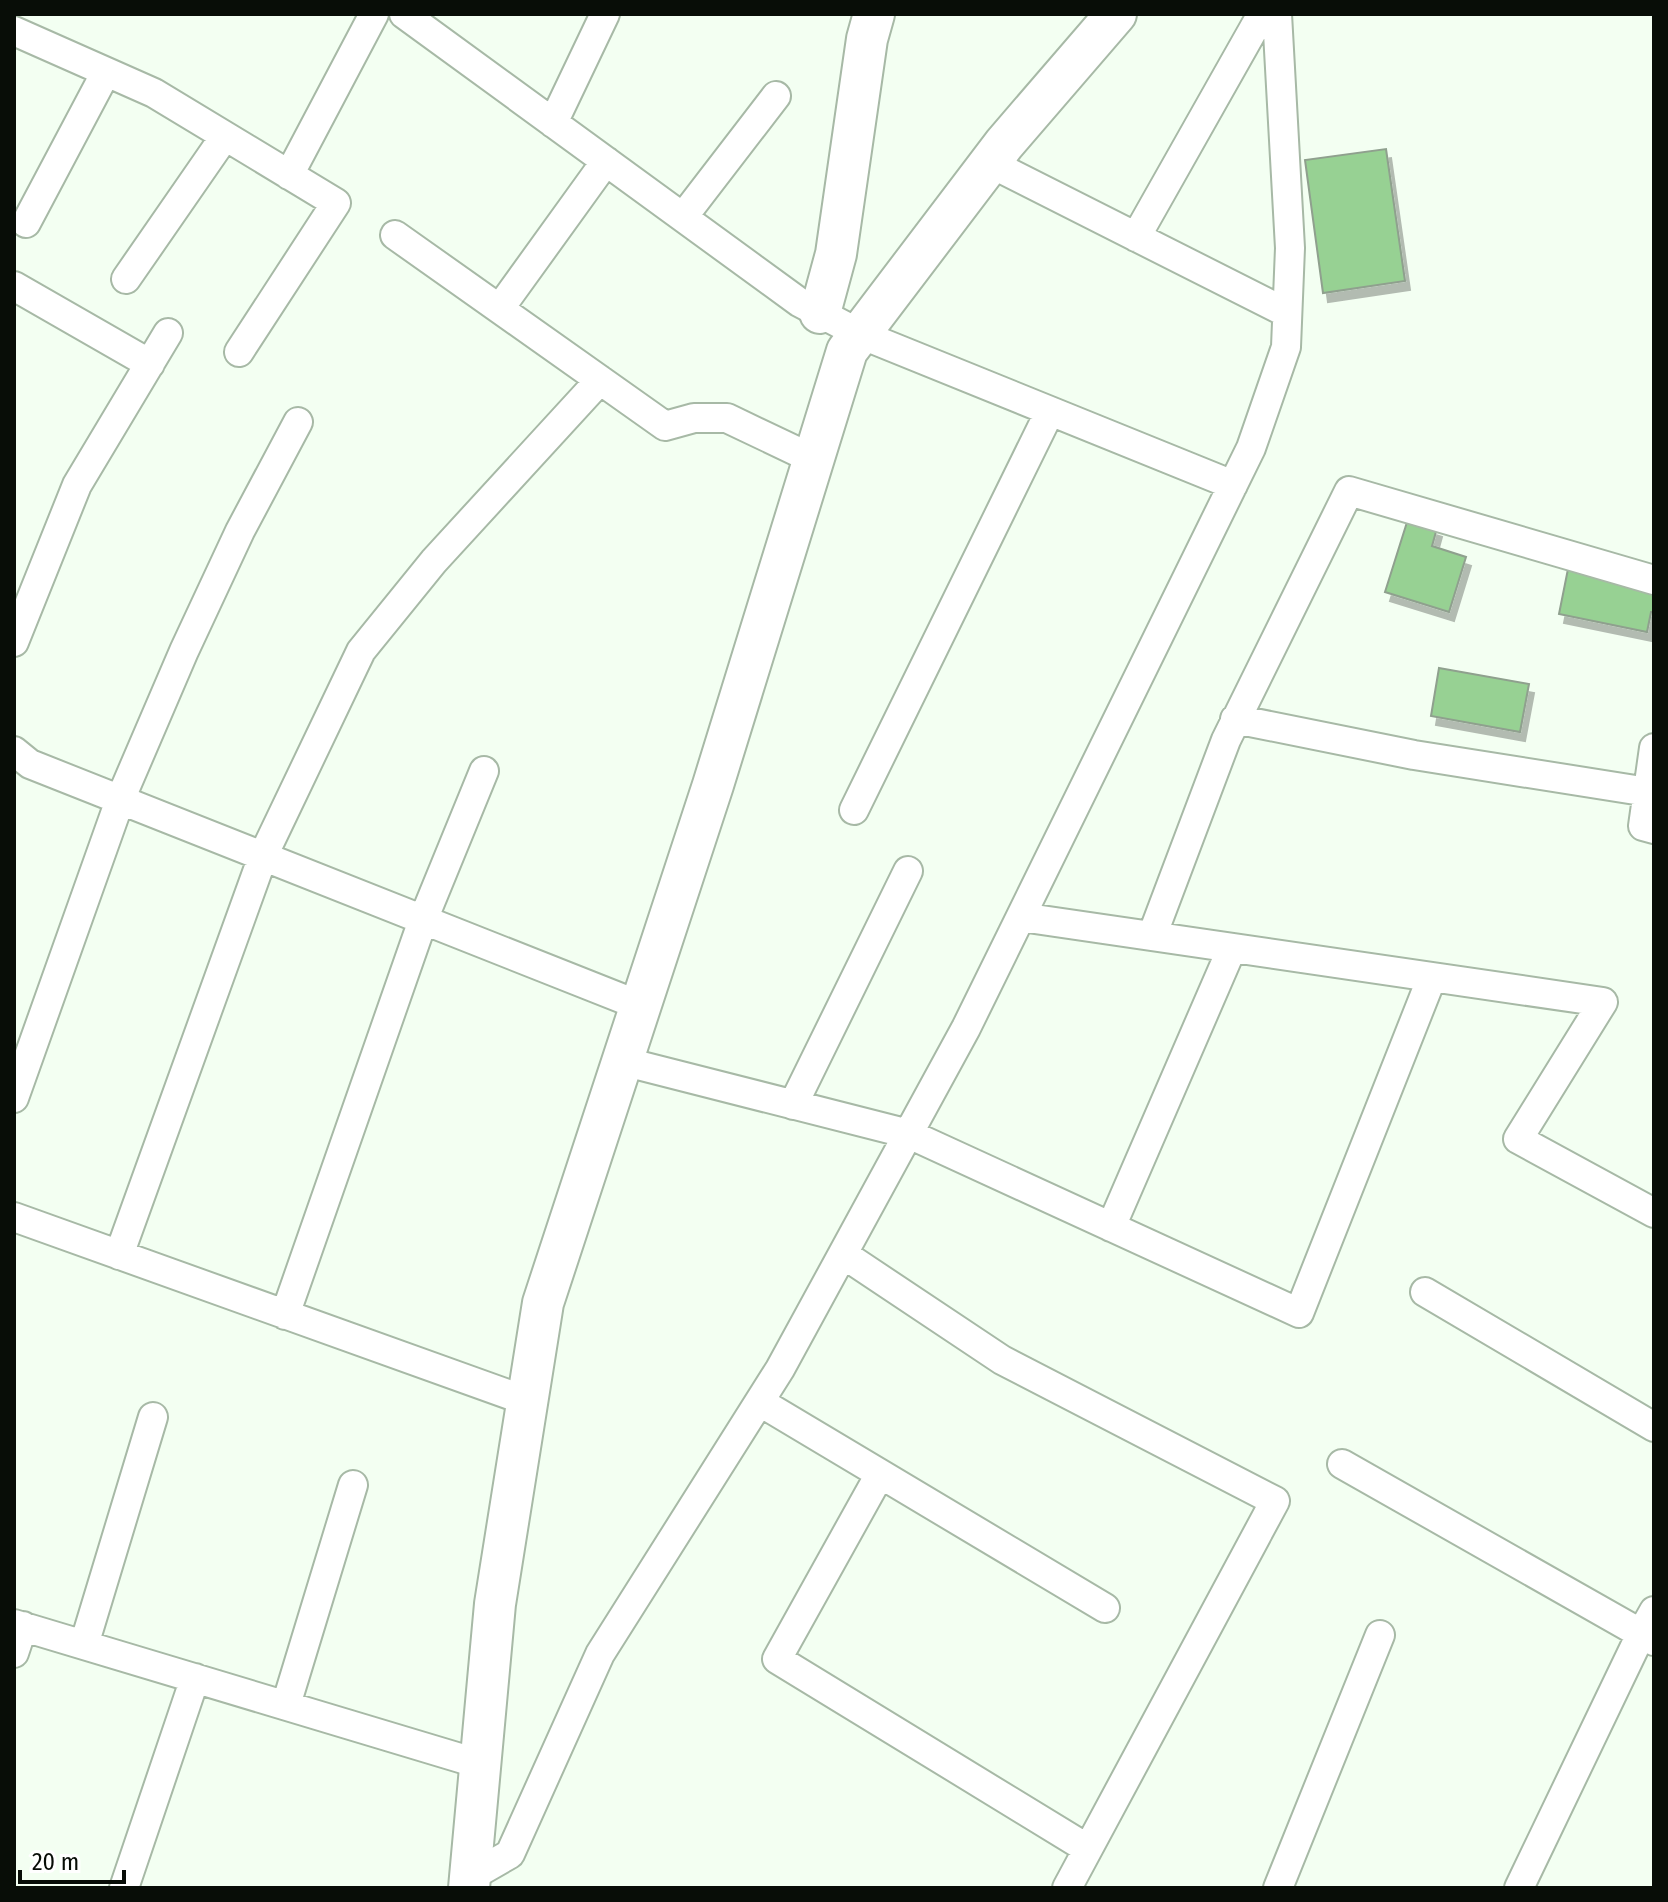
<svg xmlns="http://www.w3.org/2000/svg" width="1668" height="1902" font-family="'Fira Sans Condensed',sans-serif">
<defs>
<filter id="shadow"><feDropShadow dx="5" dy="9" stdDeviation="0" flood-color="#0004"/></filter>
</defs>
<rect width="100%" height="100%" fill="#f3fff2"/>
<path fill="#97d193" stroke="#8fa08e" stroke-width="2" filter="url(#shadow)" d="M1386,149l19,132 -82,12 -18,-133z
M1408,519l29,9 -5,18 34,11 -17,55 -64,-20z
M1568,569l86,17v26h-3l-4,20 -88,-18z
M1439,668l90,16 -9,48 -89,-16z"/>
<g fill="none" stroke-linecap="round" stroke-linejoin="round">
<defs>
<path id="street" d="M404,14l395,288 61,32 373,151
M14,31l140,62 182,110 -97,149
M553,123l52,-109
M990,163l297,150
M289,175l85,-161
M683,217l93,-121
M26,223l80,-151
M395,235l270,191 29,-8h33l86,41
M1136,237l126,-223
M126,279l99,-143
M14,286l136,78
M500,308l106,-147
M14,642l63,-157 91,-152
M1235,719l179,36 234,37
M1654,748l-11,78 11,3
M14,751l16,13 611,242
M854,810l196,-399
M1021,917l582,85 -85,137 136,74
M1152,936l74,-196 123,-249 305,89
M622,1061l287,73 390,179 133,-336
M14,1098l106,-298 64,-149 56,-120 58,-109
M793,1105l115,-234
M14,1217l513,184
M1111,1227l121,-279
M843,1254l159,106 273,141 -208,387
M119,1255l144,-399 98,-205 73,-90 166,-181
M1425,1292l229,135
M285,1315l138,-395 61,-149
M760,1402l345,206
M1342,1464l312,177
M880,1474l-103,185 311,190
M14,1624l466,140
M84,1645l69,-228
M14,1653l9,-27
M286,1705l67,-220
M470,1877l40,-23 90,-200 180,-285 186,-341 285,-580 35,-101 4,-99 -13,-234
M124,1888l71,-210
M1278,1888l102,-253
M1519,1888l122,-254 13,-23"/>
<path id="secondary" d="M820,313l16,-59 31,-215 7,-25
M469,1888l26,-284 48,-301 170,-518 134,-434 157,-207 112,-130"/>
</defs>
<use href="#street" stroke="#a7b9a6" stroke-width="32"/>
<use href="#secondary" stroke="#a7b9a6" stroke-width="44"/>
<use href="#street" stroke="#fff" stroke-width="28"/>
<use href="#secondary" stroke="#fff" stroke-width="40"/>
</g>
<rect width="1668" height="1902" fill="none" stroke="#080d07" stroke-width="32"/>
<path d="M20 1870v12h104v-12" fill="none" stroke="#080d07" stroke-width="4"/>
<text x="32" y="1870" font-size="24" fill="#080d07" stroke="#ffffff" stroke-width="6" paint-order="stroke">20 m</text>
</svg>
